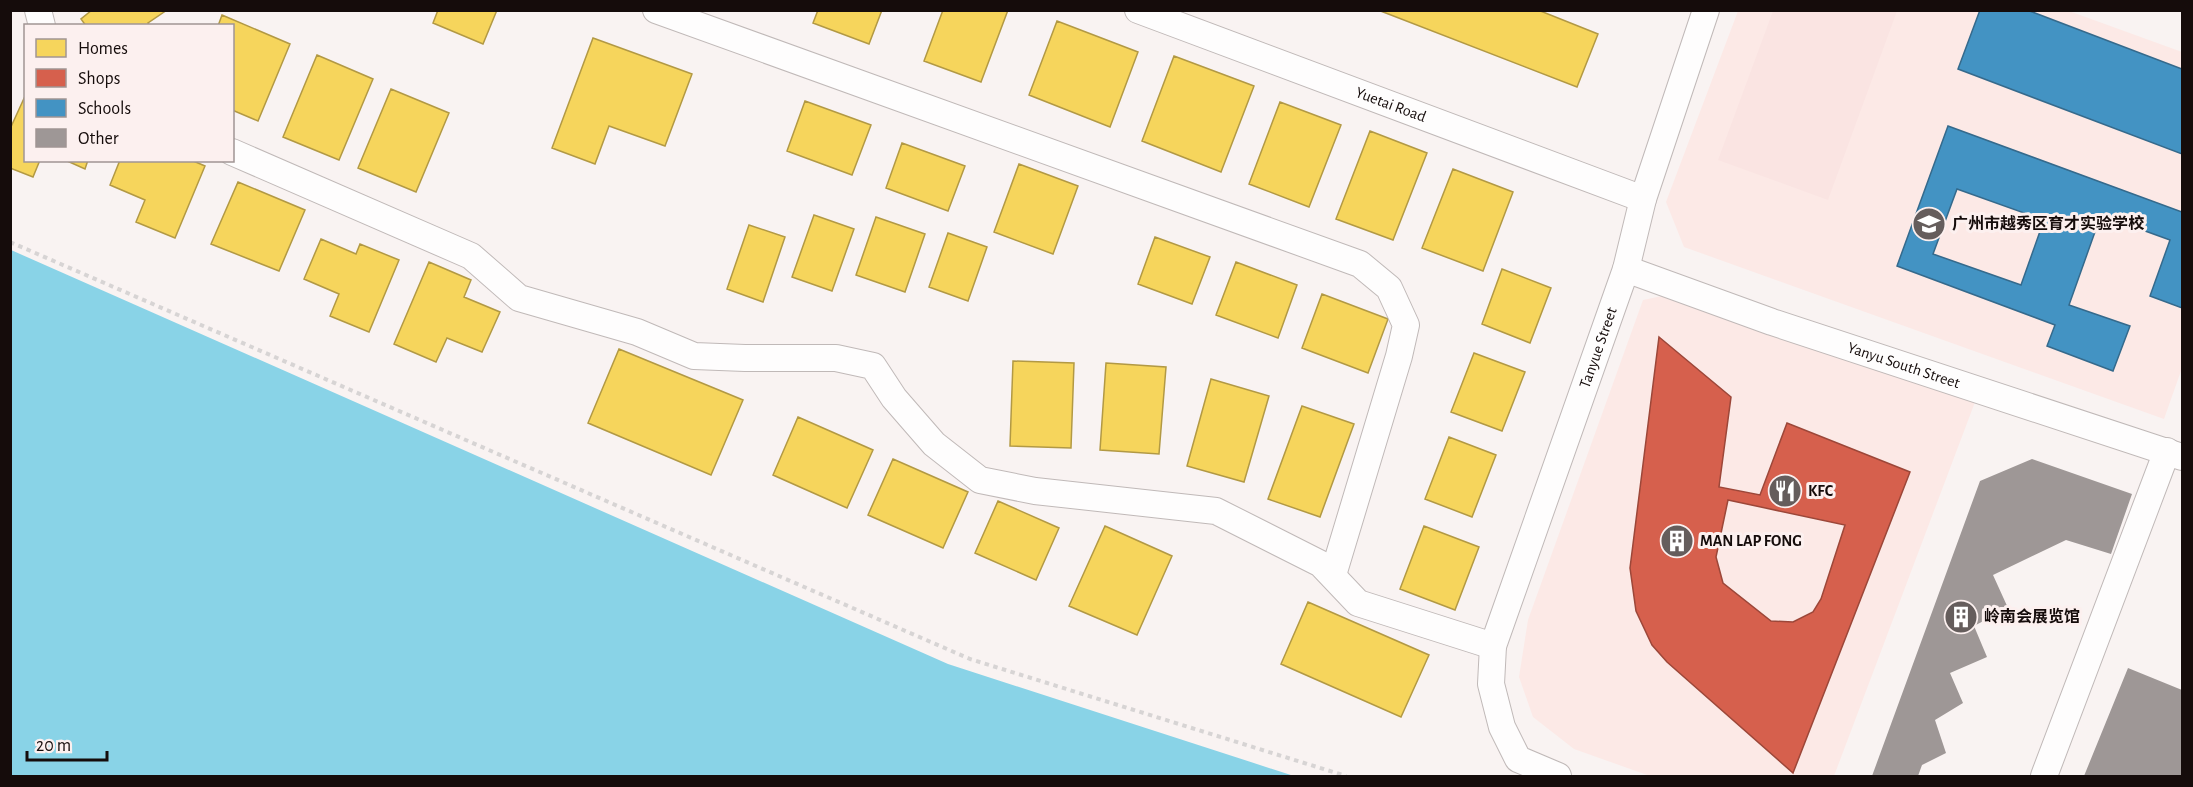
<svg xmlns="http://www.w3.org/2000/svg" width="2193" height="787" font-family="'Alegreya Sans','Noto Sans SC',sans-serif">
<rect width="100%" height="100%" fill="#f9f3f2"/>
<path fill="#fce9e6" d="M1738,11h331l113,41v316l-18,51 -480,-172 -18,-45z
M1662,296l313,106 -141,374h-184l-76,-27 -41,-32 -14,-40 9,-57 115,-320z"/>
<path fill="#fae4e2" d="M1773,11h124l-69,189 -110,-40z"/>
<path fill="#89d3e7" d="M11,250l937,414 346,112h-1283z"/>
<path fill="#f6d55c" stroke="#b29944" stroke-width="1.5" d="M92,10h75l-19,13 2,3h-64l-5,-7z
M438,10h59l-14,34 -50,-21z
M818,10h64l-13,34 -56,-21z
M943,10h65l-27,72 -57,-21z
M1378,10h160l60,24 -21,53z
M222,15l68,29 -32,77 -26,-11v-84h-14z
M1057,21l81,31 -28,75 -81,-32z
M593,38l99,36 -27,72 -56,-20 -14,38 -43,-16z
M317,55l56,24 -34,81 -56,-23z
M1174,56l80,30 -33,86 -79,-31z
M391,89l58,24 -33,79 -58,-24z
M26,94v66h14l-7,17 -23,-9v-39z
M805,101l66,24 -19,50 -65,-24z
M1280,102l61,23 -32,82 -60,-23z
M1370,131l57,22 -34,87 -57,-21z
M902,143l63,23 -17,45 -62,-23z
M65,160h23l-3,9z
M120,160h71l14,6 -30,72 -39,-16 9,-22 -35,-15z
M1019,164l59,22 -25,68 -59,-22z
M1453,169l60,23 -30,79 -61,-23z
M238,182l67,28 -26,61 -68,-27z
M814,215l40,14 -22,62 -40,-14z
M876,217l49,17 -20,58 -49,-17z
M749,225l36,12 -22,65 -36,-13z
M948,233l39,14 -19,54 -39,-14z
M1155,237l55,20 -18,47 -54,-20z
M321,239l35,15 4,-10 39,16 -30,72 -39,-16 9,-22 -35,-15z
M429,262l42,18 -7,17 36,15 -18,40 -35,-14 -11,24 -42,-18z
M1236,262l61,23 -19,53 -62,-23z
M1502,269l49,19 -21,55 -48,-19z
M1322,294l66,25 -20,54 -66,-25z
M619,349l124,51 -32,75 -123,-52z
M1474,353l51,19 -23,59 -51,-19z
M1013,361l61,2 -3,85 -61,-2z
M1106,363l60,4 -7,87 -59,-4z
M1211,379l58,17 -25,86 -57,-16z
M1302,406l52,18 -34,93 -52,-18z
M798,417l75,33 -26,58 -74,-33z
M1449,437l47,18 -24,62 -47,-18z
M893,459l75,33 -25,56 -75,-33z
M998,501l61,27 -23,52 -61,-27z
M1105,526l67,30 -35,79 -68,-29z
M1424,526l55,21 -24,63 -55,-21z
M1308,602l121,53 -28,62 -120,-53z"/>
<path fill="#d6604d" stroke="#9c4739" stroke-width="1.5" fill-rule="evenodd" d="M1659,337l72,60 -12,90 41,8 27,-72 123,49 -117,301 -126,-111 -15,-17 -16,-34 -6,-43zM1728,500l117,25 -24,74 -8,13 -20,10 -22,-1 -48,-38 -7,-26z"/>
<path fill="#4393c3" stroke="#356a8c" stroke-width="1.5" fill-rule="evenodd" d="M1980,10h47l155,59v85l-224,-85z
M1948,126l234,86v96l-32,-12 20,-56 -69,-25 -32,90 61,21 -17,45 -66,-25 8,-21 -158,-59zM1957,189l87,31 -23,65 -88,-31z"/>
<path fill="#9e9796" d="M2032,459l100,35 -21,60 -45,-14 -73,35 15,33 -34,18 13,31 -37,16 13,30 -28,17 11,33 -24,12 -4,11h-46l108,-295z
M2128,668l54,22v86h-98z"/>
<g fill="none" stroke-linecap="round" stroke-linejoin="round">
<defs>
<g id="minor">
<path d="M38,10l4,16"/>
<path d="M656,10l704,254 29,24 17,37 -7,31 -66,219"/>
<path id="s1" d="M1138,10l505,189"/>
<path d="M232,152l239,104 48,42 118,34 57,24 51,2h91l37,8 21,32 40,46 46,36 55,11 181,20 105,53 37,39 135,43"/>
<path id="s2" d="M1626,269l146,53 410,135"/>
<path id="s3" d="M1558,776l-40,-17 -16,-32 -11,-43 2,-38 133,-377 17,-70 63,-189"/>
<path d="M2044,776l123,-325"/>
</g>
</defs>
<use href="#minor" stroke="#c0b9b8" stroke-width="28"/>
<path stroke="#d7d4d4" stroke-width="4" stroke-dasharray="4.5 4.5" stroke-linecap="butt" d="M10,242l960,417 376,117"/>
<use href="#minor" stroke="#fefdfd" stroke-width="26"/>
</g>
<defs>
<symbol id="school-disc" viewBox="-11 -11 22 22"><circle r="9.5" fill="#655d5c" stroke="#fcf0ef"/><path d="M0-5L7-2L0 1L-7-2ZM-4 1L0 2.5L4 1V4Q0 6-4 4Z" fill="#fff"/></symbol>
<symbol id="restaurant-disc" viewBox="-11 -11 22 22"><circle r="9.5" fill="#655d5c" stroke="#fcf0ef"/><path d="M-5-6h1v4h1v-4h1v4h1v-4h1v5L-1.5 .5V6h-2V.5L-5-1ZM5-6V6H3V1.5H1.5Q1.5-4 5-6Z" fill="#fff"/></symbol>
<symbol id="building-disc" viewBox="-11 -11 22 22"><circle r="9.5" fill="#655d5c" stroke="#fcf0ef"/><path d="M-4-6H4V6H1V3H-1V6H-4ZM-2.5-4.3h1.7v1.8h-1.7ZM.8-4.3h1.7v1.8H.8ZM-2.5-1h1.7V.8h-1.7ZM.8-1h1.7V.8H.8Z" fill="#fff"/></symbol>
</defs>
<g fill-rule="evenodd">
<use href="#school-disc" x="1910" y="205" width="38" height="38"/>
<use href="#restaurant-disc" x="1766" y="472" width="38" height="38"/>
<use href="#building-disc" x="1658" y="522" width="38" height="38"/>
<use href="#building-disc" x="1942" y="598" width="38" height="38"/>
</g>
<g text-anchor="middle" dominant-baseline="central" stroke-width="6" stroke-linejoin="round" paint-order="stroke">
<g font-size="16" fill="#150c0b" stroke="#fcf0ef">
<text stroke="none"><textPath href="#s1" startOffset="270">Yuetai Road</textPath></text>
<text stroke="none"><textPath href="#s3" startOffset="478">Tanyue Street</textPath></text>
<text stroke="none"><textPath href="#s2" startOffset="294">Yanyu South Street</textPath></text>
</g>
<g font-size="16" font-weight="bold" fill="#150c0b" stroke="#fcf0ef" text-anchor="start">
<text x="1952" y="224">广州市越秀区育才实验学校</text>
<text x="1808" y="491">KFC</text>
<text x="1700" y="541">MAN LAP FONG</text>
<text x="1984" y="617">岭南会展览馆</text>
</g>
</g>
<rect width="2193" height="787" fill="none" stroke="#150c0b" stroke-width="24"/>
<rect x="24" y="24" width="210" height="138" fill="#fcf0ef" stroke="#a09594" stroke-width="1.5"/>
<rect x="36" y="39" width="30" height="18" fill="#f6d55c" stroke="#a09594" stroke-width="1.5"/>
<text x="78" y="54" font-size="18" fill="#150c0b">Homes</text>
<rect x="36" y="69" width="30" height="18" fill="#d6604d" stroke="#a09594" stroke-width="1.5"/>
<text x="78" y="84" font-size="18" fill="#150c0b">Shops</text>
<rect x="36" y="99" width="30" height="18" fill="#4393c3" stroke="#a09594" stroke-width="1.5"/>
<text x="78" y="114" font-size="18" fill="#150c0b">Schools</text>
<rect x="36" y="129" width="30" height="18" fill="#9e9796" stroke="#a09594" stroke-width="1.5"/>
<text x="78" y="144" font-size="18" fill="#150c0b">Other</text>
<path d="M27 751v9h80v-9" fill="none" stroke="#150c0b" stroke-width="3"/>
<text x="36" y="751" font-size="18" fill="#150c0b" stroke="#fcf0ef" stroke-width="4.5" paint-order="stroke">20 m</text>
</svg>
